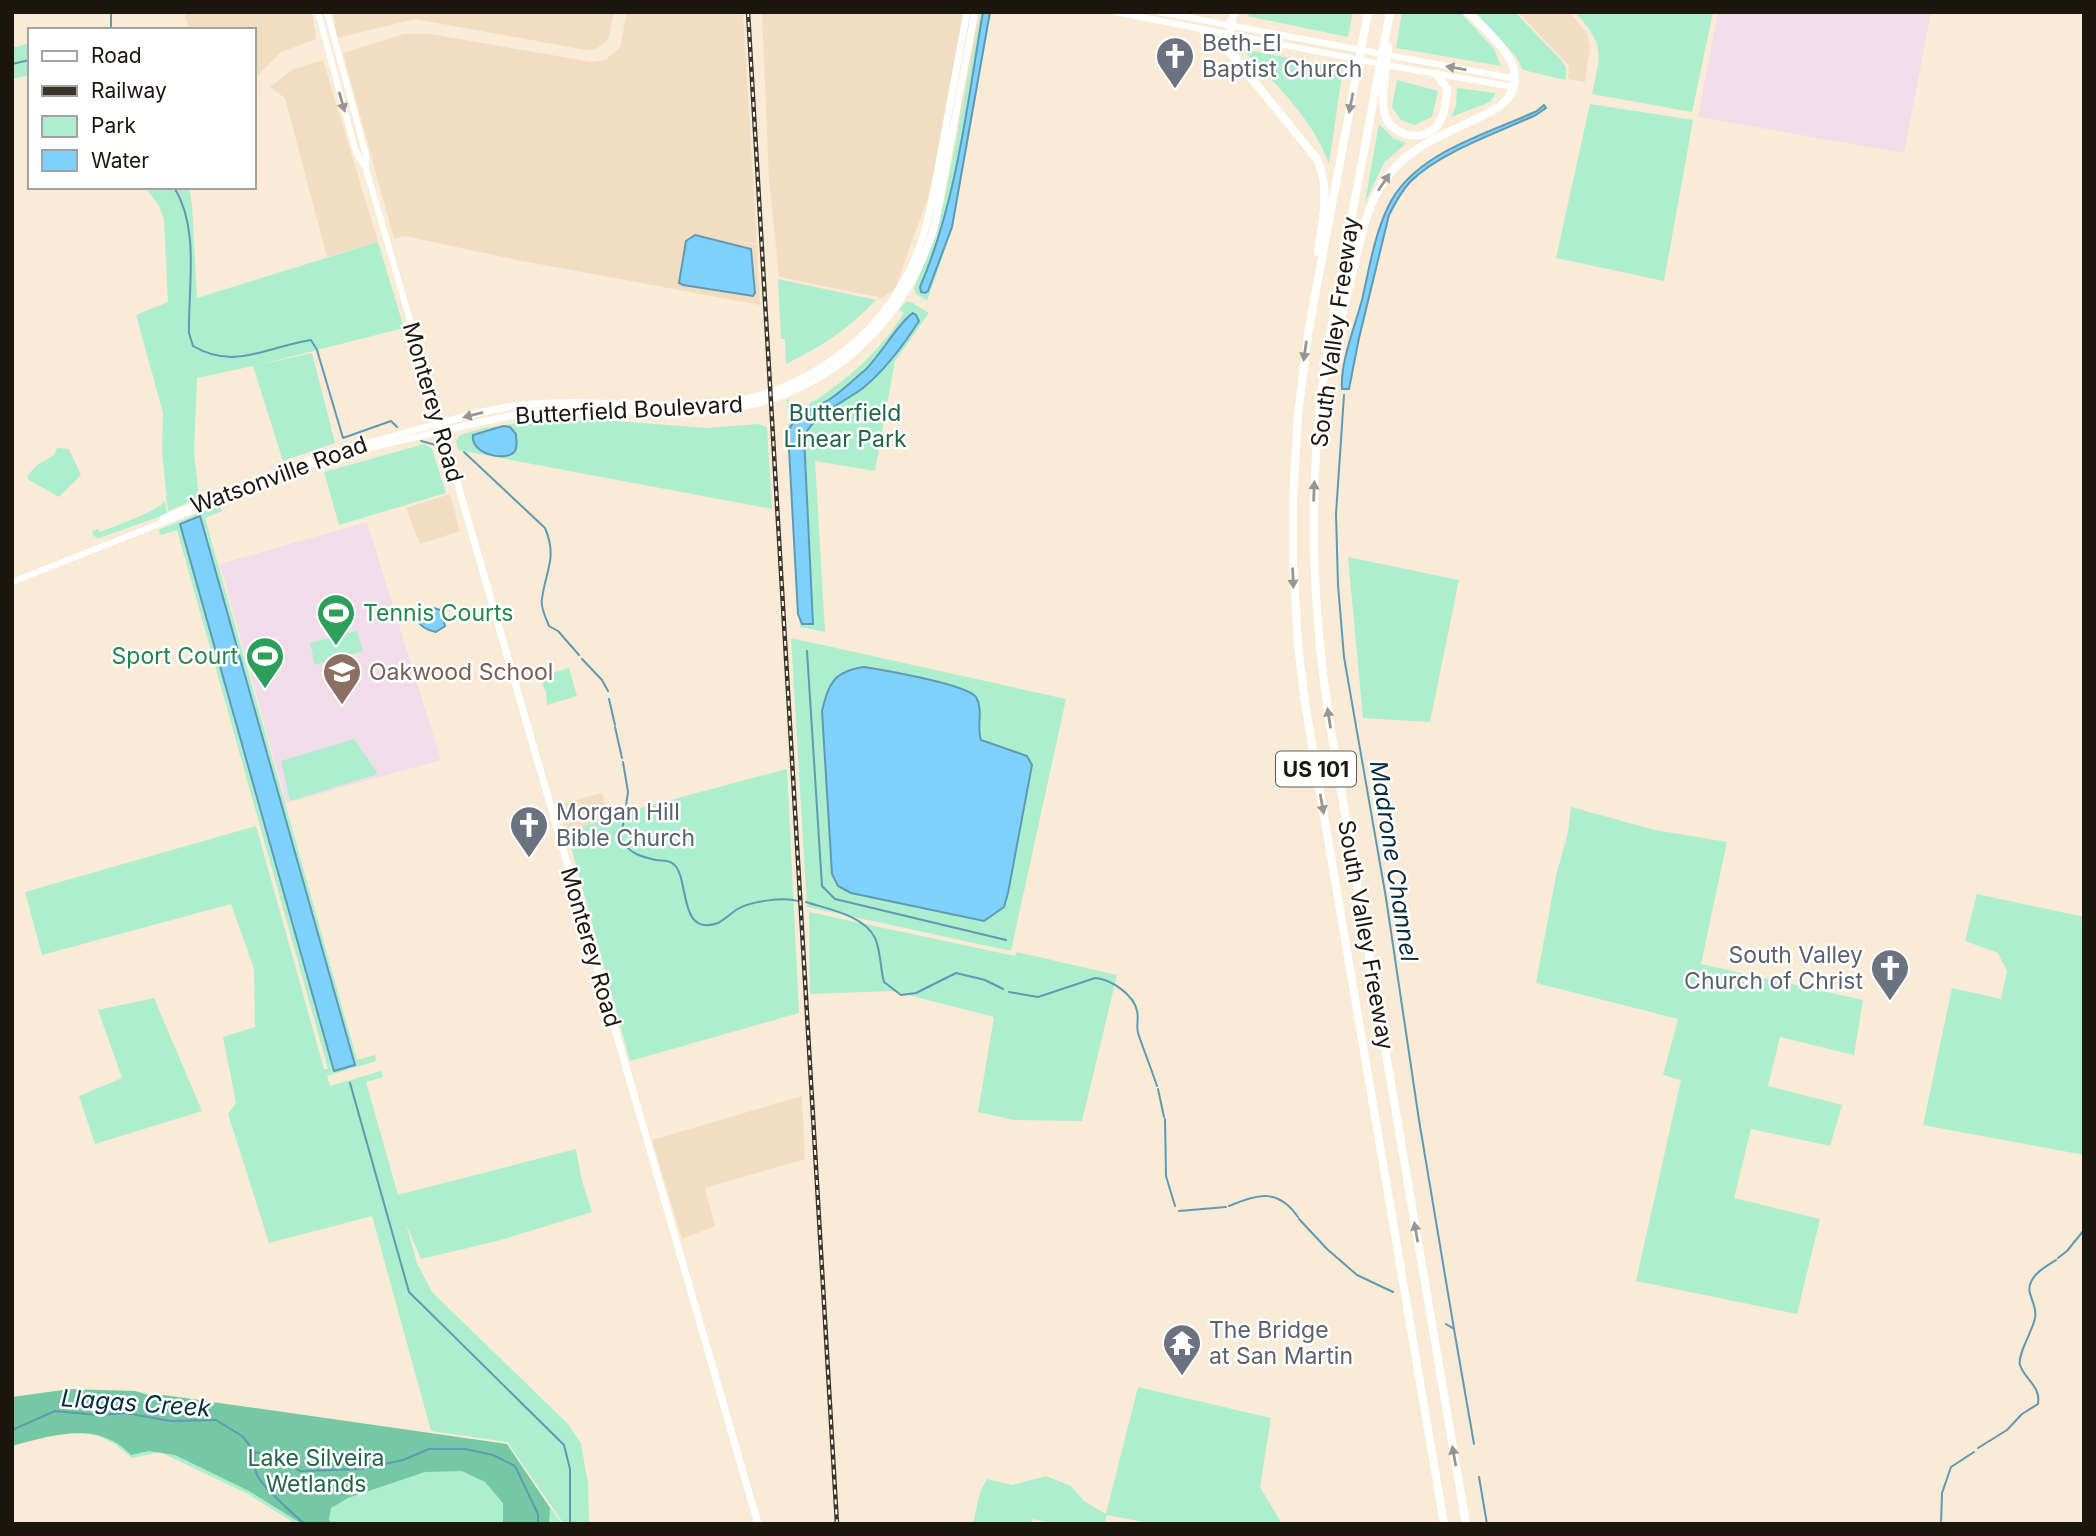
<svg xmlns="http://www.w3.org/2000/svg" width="2096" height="1536" font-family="Inter,sans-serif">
<rect width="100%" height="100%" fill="#f9ebd5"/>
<path fill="#f1dec2" d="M186,12h126l4,27 -35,13 -27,27v-49h-65l-4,-15z
M333,12h281l-6,28 -12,9 -10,1 -171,-31 -78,19z
M627,12h116l14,232 -40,-7 40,8 3,60 -243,-45 -112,-24 -11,3 -51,-186 61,-19h26l162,28 13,-2 15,-12z
M762,12h223l-23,118 -17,-5 -17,72 -33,92 -13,9 -103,-21 -10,-98z
M1518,12h51l18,21 3,15 -5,34 -17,-3 1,-13z
M323,60l55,182 -51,15 -42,-159 -15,-11 22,-17z
M450,494l10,37 -40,13 -14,-36z
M602,793l9,26 -45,13 -9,-27z
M802,1096l3,63 -100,29 10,38 -33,13 -30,-99z"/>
<path fill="#f1dcea" d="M1718,12h213l-27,141 -206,-36z
M367,522l74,238 -155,43 -66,-239z"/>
<path fill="#adeecf" d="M981,12h10l-38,215 -26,74 -11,-7 -2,-6 22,-52 8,-34z
M1253,12h100l-5,25 -101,-21z
M1402,12h58l34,37 7,17 -105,-18z
M1475,12h40l47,49 4,7v12l-43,-10 -6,-12z
M1575,12h138l-21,100 -100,-18c9,-42 13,-48 -17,-82z
M30,43v32l-18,4v-31z
M1242,49l101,19 -14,96c-18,-48 -52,-78 -87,-115z
M1397,80l41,11 -6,26 -17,8 -14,-5 -9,-13z
M1457,88l39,5 -6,9 -39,15 5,-11z
M1590,104l103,16 -29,161 -108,-23z
M1379,124l14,14 13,5 -22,20 -19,39z
M145,187h44l3,18 5,93 181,-56 26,86 -150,38 58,-13 23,90 -52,18 -30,-95 -56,12 -3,74 5,46 -31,13 -6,-59 1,-39 -27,-98 32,-13 -4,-82 -5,-14z
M778,279l98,21c-26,28 -55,47 -90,64l-1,-25h-4z
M906,302h5l18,11 -34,48 -20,110 -60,-10 10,171 -25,-5 -13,-229c3,7 10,12 18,9 41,-26 73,-53 99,-94l-5,-3z
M601,420l106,8 50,-4 10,3 5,82 -314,-59 -2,-9 4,-6 24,-7 49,-7z
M424,444l8,5 14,44 -107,32 -15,-53z
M57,448l12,1 12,26 -22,22 -30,-17 -2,-4 10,-11 17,-10z
M165,501l2,13 -68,24 -6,-2 -1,-5 6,-2 2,3c15,-6 56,-20 65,-31z
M220,505l2,6 -17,7 152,542 18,-5 1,6 -49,15 3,10 51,-15 2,6 -17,5 32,113 178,-46 6,32 10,31 -95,29 -76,18 -15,-35 11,39 15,29 137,133 12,19 7,39 1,41h-25l-57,-82 -76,-11 -59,-215 -103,27 -41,-129 8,-11 -13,-66 32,-10 -1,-58 -23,-65 -189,51 -17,-63 231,-66 68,243h4l-151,-539 -16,5 -3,-5z
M1348,557l111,23 -29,142 -67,-4z
M357,631l6,20 -48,14 -5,-22z
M791,638l275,61 -55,252 -204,-44z
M569,668l8,28 -30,9 -1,-13 -7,-15z
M354,739l24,35 -88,27 -9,-40z
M787,769l12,244 -169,48 -63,-229 66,-22z
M1571,807l84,23 72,12 -26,122 162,36 -9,55 -74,-18 -12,49 74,19 -12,41 -79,-17 -17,69 86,21 -23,95 -161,-33 45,-201 -18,-5 15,-56 -142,-36 20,-107 12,-44z
M1977,894l107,23v238l-161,-30 29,-137 49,11 6,-28 -9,-18 -33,-12z
M809,912l206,44 2,-4 100,23 -35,146 -69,-1 -35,-8 16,-95 -102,-26 -82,3z
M154,998l48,113 -107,33 -16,-48 43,-18 -24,-68z
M1138,1387l133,31 -11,69 22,37h-128l-47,-9 -3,9h-49l-22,-5 -2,5h-58l7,-32 7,-13 25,6 34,-9 25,10 13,15 22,13z
M159,1395l348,51 55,78h-266l-48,-30 -88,-42 -28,6 -17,-14 -17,-8z"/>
<path fill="#74c9a4" d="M70,1389l65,2 25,7 4,-3 343,49 43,64 -1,16h-46v-21l-18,-21 -23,-11 -37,1 -77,26 -17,10 -2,11 2,5h-29l-53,-33 -74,-36 -26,-4 -18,4c-32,-35 -79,-20 -119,-9v-49z"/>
<path fill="#7ed1fb" stroke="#6099b4" stroke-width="2" d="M983,12h7l-38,215 -24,64 -3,2 -4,-1 -1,-5c37,-86 47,-182 63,-275z
M1544,105l2,3 -10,7c-39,18 -96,37 -126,67 -9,10 -15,21 -21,33l-30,123 -10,51h-7c-2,-26 13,-63 20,-89 7,-30 12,-64 26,-93 25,-54 99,-73 149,-96z
M695,235l56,14 4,44 -2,3 -70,-11 -4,-2 7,-42z
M913,313l3,2 3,6c-16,25 -33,48 -56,67 -20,15 -47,25 -59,48l9,188h-11l-4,-10 -10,-183c8,-17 26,-22 42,-32 12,-8 23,-19 34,-28 14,-12 37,-52 49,-58z
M503,426l7,1 6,7c0,6 2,12 -1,17 -7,11 -45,4 -42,-16z
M200,516l155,549 -21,6 -154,-547z
M433,608l8,2 4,16 -9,6c-9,-2 -19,-7 -20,-17l5,-5z
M864,667c19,3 102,17 112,30 8,13 0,29 5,43l46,16 5,9 -24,128 -4,14 -20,14 -133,-28 -13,-7 -6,-12 -10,-163c6,-27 12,-40 42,-44z"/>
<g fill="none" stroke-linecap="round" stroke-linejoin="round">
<path stroke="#6099b4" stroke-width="2" d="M111,12v18
M12,64l18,-4
M174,187c26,42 14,99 15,146l4,13c42,25 76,0 118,-6l6,10 26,88 48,-17 6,6
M1344,395l-8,119 2,71 6,72 42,241 33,222 35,209
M421,441l15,4
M464,452l81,76c13,30 0,44 -3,71 -2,8 4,19 7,27l9,5 21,24
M807,651l15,235 13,13 171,41
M582,659l20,21 6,11
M609,699l6,26
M615,727l7,31
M623,762l5,30 -7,46c6,15 21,19 35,22 5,1 12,0 16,3 19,11 4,75 46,60 6,-3 12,-9 18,-13 14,-9 47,-13 62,-9
M806,902c21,7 58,13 69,36 6,13 5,30 9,44l17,13 15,-2 40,-20 29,7 18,9
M1009,992l29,5 57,-19c16,1 39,17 42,33 2,7 -1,15 1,22 6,18 13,35 19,53
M350,1083l59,209 155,153 6,24v55
M1158,1089l6,28
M1165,1119l1,57 9,30
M1229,1206c30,-12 49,-18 69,11
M1179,1211l47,-4
M1299,1219l28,30 30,26 36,17
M2058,1258l9,-7 17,-21
M1446,1324l8,5 20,115
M12,1430l43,-19 43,4 28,-2 44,8 46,-1 26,16 13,16 27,7 18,12 61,-2 42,-9 26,-11h36l28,6 22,11 23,48v10
M1978,1448l29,-18 15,-16 16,-10c3,-18 -13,-24 -18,-39 -3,-10 13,-35 15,-47 3,-14 -10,-24 -4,-36 4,-10 16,-16 25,-22
M255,1453c-1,8 -1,15 2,22 5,11 37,40 48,49
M1479,1477l8,47
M1941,1524l1,-31 9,-26 23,-15"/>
<path stroke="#fff" stroke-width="6" d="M318,12l38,140 9,15
M1115,12l282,55 117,20
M1159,12l357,67
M162,521l1,-3 147,-59 130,-36 -74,-254v-14l-39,-143
M12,582l294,-116 43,-13 93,-22"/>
<path stroke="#fff" stroke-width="7" d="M442,431c33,-7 66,-17 100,-19 58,-4 117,3 176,-2 106,-10 188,-85 217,-186l40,-212
M758,1524l-318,-1101c27,-7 54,-15 82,-18 62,-6 124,2 186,-1 91,-5 173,-64 208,-148 13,-32 18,-65 24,-98 9,-49 18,-97 27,-146"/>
<path stroke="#fff" stroke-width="8" d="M1368,12l-59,316 -11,86 -5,86v59l5,86 7,58 139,821
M1390,12c-14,73 -28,146 -41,219 -13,70 -27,139 -32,209 -8,98 -1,195 14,291l135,793
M1203,30l31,27 83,102c14,30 5,62 1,93
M1388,47c-1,18 -9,54 -2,71 9,19 37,24 51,8 8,-10 9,-25 10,-37l-10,-15
M1234,57c-5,-16 -8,-30 2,-45
M1330,364l35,-142c23,-76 73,-81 134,-115 41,-34 -6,-69 -31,-95"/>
<defs>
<path id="rail" d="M748,12l89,1512"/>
</defs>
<use href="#rail" stroke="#3a342a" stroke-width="4.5"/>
<use href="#rail" stroke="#fff" stroke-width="2" stroke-dasharray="5" stroke-linecap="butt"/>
</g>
<defs><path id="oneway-solid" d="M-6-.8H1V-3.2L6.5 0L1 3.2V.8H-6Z" transform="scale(1.75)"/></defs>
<g fill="#989693">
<use href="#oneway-solid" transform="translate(1456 68) rotate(-170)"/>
<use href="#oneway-solid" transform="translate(342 102) rotate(74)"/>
<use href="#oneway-solid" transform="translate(1351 103) rotate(101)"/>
<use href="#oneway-solid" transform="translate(1384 182) rotate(-56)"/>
<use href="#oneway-solid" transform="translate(1305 351) rotate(98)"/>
<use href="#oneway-solid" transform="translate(473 415) rotate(166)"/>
<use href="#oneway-solid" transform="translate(1314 491) rotate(-88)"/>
<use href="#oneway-solid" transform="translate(1293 578) rotate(88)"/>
<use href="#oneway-solid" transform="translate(1329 718) rotate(-99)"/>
<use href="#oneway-solid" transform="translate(1322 804) rotate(80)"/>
<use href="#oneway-solid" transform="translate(1416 1232) rotate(-100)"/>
<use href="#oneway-solid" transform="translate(1454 1456) rotate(-100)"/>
</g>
<defs>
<symbol id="church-pin" viewBox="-11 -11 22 30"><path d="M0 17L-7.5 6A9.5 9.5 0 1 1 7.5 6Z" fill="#6b7280" stroke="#fff"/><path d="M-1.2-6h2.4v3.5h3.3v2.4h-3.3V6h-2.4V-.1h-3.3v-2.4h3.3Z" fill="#fff"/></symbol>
<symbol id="stadium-pin" viewBox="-11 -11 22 30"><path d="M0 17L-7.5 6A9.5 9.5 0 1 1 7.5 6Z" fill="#2e9e5b" stroke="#fff"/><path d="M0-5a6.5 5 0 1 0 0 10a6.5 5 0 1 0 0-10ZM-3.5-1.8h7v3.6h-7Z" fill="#fff"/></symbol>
<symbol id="school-pin" viewBox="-11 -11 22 30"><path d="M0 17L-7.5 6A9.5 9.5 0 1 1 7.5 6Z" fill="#8d6e63" stroke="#fff"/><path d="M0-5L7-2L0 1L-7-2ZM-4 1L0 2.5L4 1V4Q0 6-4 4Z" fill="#fff"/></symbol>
<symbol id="temple-pin" viewBox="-11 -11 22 30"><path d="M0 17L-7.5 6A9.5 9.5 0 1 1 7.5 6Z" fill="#6b7280" stroke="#fff"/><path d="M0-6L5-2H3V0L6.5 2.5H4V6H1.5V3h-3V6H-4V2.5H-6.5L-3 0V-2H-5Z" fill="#fff"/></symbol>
</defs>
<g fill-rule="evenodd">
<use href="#church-pin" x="1153" y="34" width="44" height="60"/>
<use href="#stadium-pin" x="314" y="591" width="44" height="60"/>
<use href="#stadium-pin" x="243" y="634" width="44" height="60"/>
<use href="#school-pin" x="320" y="650" width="44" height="60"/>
<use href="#church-pin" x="507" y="803" width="44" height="60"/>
<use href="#church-pin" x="1868" y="946" width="44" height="60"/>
<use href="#temple-pin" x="1160" y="1321" width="44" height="60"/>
</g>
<g text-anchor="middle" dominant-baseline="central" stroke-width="5" stroke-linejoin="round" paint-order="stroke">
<rect fill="#fff" stroke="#5f5c56" stroke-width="2" x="1276" y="751.5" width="80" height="35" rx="5"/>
<g font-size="21" font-weight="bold" fill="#1b160e">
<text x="1316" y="769">US 101</text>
</g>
<g font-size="23" fill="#5b616d" stroke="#fff" text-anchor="start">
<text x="1202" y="43">Beth-El<tspan x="1202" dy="26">Baptist Church</tspan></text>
<text x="556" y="812">Morgan Hill<tspan x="556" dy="26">Bible Church</tspan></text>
<text x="1863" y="955" text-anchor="end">South Valley<tspan x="1863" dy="26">Church of Christ</tspan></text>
<text x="1209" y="1330">The Bridge<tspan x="1209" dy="26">at San Martin</tspan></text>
</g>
<g font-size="23" fill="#1b160e" stroke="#fff">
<text transform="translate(1335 332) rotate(-82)">South Valley Freeway</text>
<text transform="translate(433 402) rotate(74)">Monterey Road</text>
<text transform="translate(629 410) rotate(-3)">Butterfield Boulevard</text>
<text transform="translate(279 475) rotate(-20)">Watsonville Road</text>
<text transform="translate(1366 935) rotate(80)">South Valley Freeway</text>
<text transform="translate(591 947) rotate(74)">Monterey Road</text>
</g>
<g font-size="23" fill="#23644a" stroke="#fff">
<text x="845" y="413">Butterfield<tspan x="845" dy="26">Linear Park</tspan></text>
<text x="316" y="1458">Lake Silveira<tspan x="316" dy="26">Wetlands</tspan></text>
</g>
<g font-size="23" fill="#27864d" stroke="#fff" text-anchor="start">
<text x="363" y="613">Tennis Courts</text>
<text x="238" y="656" text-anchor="end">Sport Court</text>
</g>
<g font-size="23" fill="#785e54" stroke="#fff" text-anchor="start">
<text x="369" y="672">Oakwood School</text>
</g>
<g font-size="24" font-style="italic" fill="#062d3e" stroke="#fff">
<text transform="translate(1394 861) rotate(81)">Madrone Channel</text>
<text transform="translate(136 1403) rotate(4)">Llagas Creek</text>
</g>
</g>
<rect width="2096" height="1536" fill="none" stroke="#1b160e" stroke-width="28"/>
<rect x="28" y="28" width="228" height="161" fill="#ffffff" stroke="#a4a29f" stroke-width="2"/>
<rect x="42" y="51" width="35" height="10" fill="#ffffff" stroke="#a4a29f" stroke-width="2"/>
<text x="91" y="63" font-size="21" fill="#1b160e">Road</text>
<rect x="42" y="86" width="35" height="10" fill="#3a342a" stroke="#a4a29f" stroke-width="2"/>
<text x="91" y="98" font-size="21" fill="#1b160e">Railway</text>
<rect x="42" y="116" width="35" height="21" fill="#adeecf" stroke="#a4a29f" stroke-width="2"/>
<text x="91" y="133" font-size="21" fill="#1b160e">Park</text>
<rect x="42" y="150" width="35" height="21" fill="#7ed1fb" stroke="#a4a29f" stroke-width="2"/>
<text x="91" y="168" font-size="21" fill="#1b160e">Water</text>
</svg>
